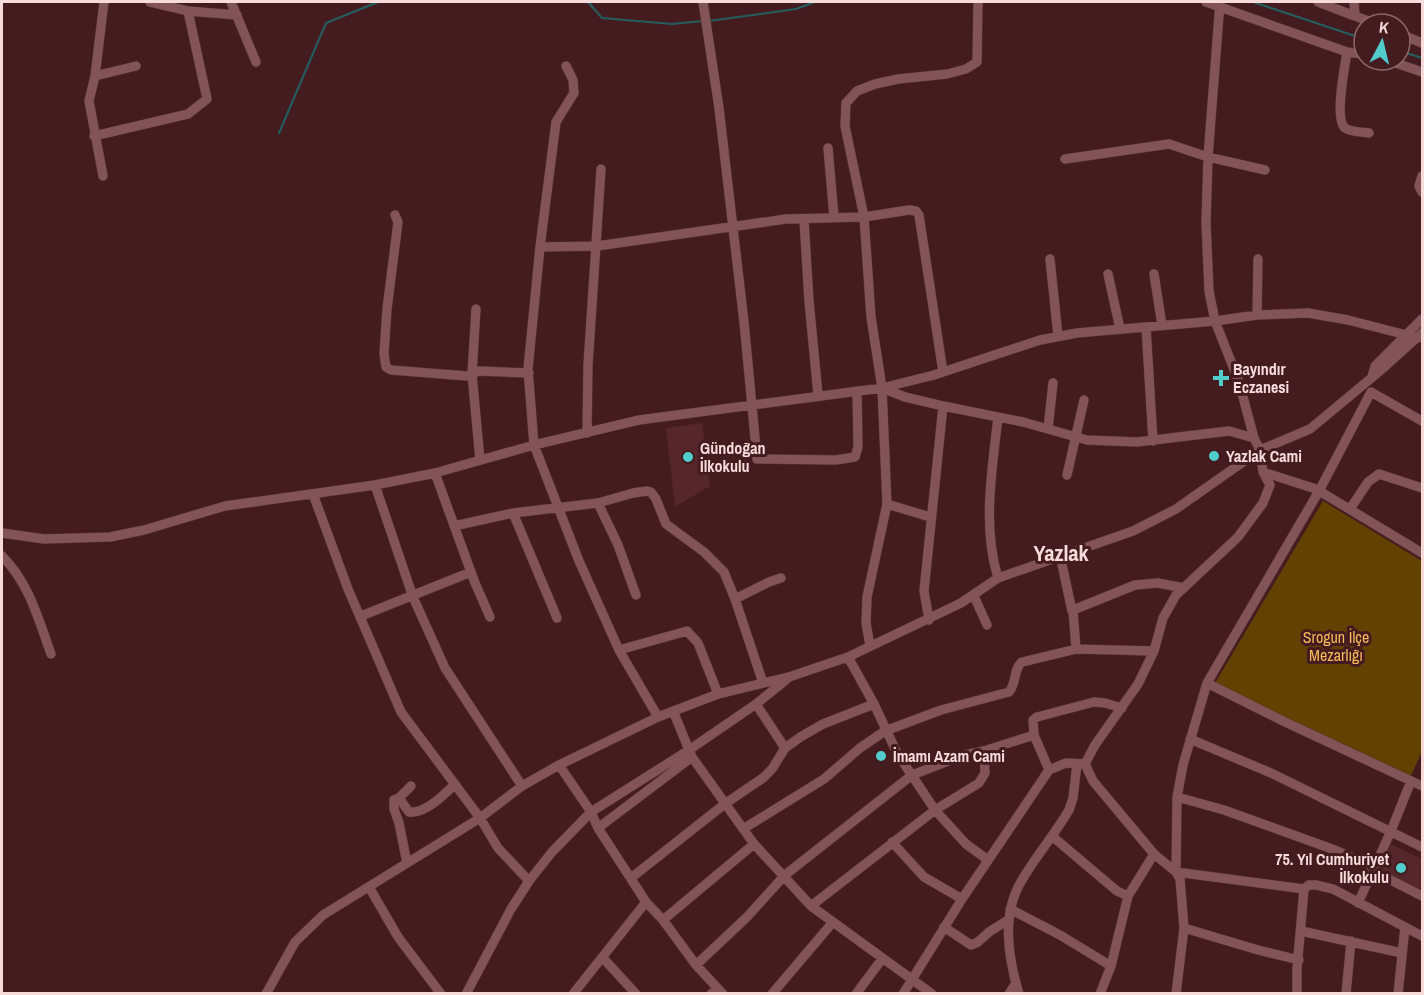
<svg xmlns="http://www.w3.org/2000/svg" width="1424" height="995" font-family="'Archivo Narrow',sans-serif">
<rect width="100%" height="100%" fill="#441c20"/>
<path fill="#55262b" d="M702,423l8,63 -35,21 -9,-79z
M1391,844l31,15v39l-46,-22z"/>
<path fill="#634100" d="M1323,501l99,60v190l-11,25 -197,-91z"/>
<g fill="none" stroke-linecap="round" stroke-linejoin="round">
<path stroke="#235f5f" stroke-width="2" d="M588,2l14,16 70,6 31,-3
M1253,2l111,37
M709,21l87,-12 19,-7
M1400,51l22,7
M279,133l47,-110 52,-21"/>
<defs>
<path id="minor" d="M150,2l38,9 49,4
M231,2l25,60
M703,2l16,106 25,214 13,137 79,1 19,-3 3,-10 -1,-56
M1206,2l141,50c-2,14 -13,67 -2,76 5,4 17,4 24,5
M1318,2l58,22
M1354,2l1,14
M1400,34l22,9
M1347,52l17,2
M1387,60l35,12
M566,66l7,14 1,13 -18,29 -16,125 -12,122 6,76 45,116 40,89 39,67
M95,76l41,-10
M94,136l94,-22 19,-15 -19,-88
M828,148l6,69
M1065,159l104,-15 39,13 57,13
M103,176l-14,-75 6,-25 9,-74
M1422,176l-3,10 3,6
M395,215l3,7 -11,87 -3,45 2,13 5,3 76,6 12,-5 50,2
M804,220l5,81 9,94
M540,247l57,-1 189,-27 78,-2 45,-7 7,1 3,4 24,157
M1050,259l8,77
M1108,274l12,55
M1154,274l8,51
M476,309l-4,65 8,86
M1257,315l1,-56
M1146,327l7,114
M1372,377l3,-11 47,-47
M882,388l23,9 38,9 80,16 64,18 50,2 92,-11 25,7
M998,417c-6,55 -16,108 0,161
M1422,421l-51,-29 -52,99 -112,192 -24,82 -6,32 -1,75 128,17 5,-4h7l17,4 89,47
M1048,429l5,-46
M587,433l1,-68 13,-196
M1263,472l53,17 106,64
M435,473l40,110 15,34
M1067,475l17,-75
M375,485l38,112 32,71 77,118
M313,494l35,95 53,123 79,106 18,30 31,33
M598,503l20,42 18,50
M887,504l43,13
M1350,509l18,-27 11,-8 43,14
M513,513l44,105
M454,526l59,-13 85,-10 35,-10 14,-2 4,1 5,7 10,25 38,28 20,20 11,27 28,84
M2,533l42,6 66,-2 34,-7 81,-24 150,-21 60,-12 99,-28 105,-25 243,-32 52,-13 106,-35 37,-7 138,-12 42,-6 51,-2 40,7 70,18
M1060,555l12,56 1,-1 3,39
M2,556c27,27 36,62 49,98
M974,596l13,29
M735,599l34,-17 12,-4
M1073,610l62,-25 23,-2 26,5
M361,616l110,-44
M929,620l-5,-29 19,-185
M870,646l-4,-23 1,-26 20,-93 -5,-116 -11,-71 -7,-100 -19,-91 1,-23 11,-12 18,-7 23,-5 49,-5 19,-5 11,-7 1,-60
M619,650l68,-19 11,12 20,51
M848,657l26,47 23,49 38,57 31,34 22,16
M1207,683l78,39 137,64
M756,704l29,44
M673,711l19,46 62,87 57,62 121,88
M1190,739l81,34 151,74
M559,765l32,47 7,16 48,74 17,18 33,45 27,29
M1049,770l-15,-35 -1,-15 4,-3 57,-15 11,1 17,5
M1177,797l47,13 111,40 32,14 12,10 43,22
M399,798l10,14c16,2 35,-17 46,-28
M598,828l94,-71
M743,829l81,-50 36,-31 25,-17 56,-21 68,-18c8,-9 4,-23 13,-30l54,-13 78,2
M1053,837l64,54 11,5
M892,842l32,35 38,22
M407,863l-8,-40 -5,-14v-9l5,-2 12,-12
M631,878l95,-75 37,-25 9,-9 13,-21 17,-12 21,-12 51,-20
M369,887l29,50 43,57
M1358,903l33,-72 20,-50
M811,906l124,-96 44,-27 6,-10 -1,-22
M1010,909l50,26 51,31
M663,920l91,-76
M944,927l27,18 7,-3 11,-10 19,-12
M1184,928l74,22 41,10
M1301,931l101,22
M603,958l33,36
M696,965l51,-48 38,-42 127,-100 52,-20 20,-4 50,-16
M266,994l29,-52 28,-27 157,-97 42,-32 37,-21 99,-48 60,-23 71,-17 59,-20 113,-54 37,-25 135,-47 43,-22 84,-59 50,-21 71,-59 41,-37
M466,994l45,-85 18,-28 23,-29 39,-40 98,-62 67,-46 31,-25
M573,994l73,-92
M711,994l1,-1
M772,994l61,-72
M856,994l26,-35
M903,994l59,-95 87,-129 17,-7 19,1
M1009,994l7,-11
M1019,994c-11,-37 -18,-80 3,-114 14,-24 33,-46 47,-70l4,-12 4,-34
M1100,994l11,-28 17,-70 26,-42
M1176,994l8,-66 -4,-49 -4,-7 -22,-18 -61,-73 -8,-17 10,-19 43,-61 16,-33 9,-33 13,-23 62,-58 25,-34 7,-18 -7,-13 -3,-22 -6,-12 -15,-56 -24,-61 -6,-30 -3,-68 2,-66 12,-155
M1297,994v-26l7,-79
M1346,994l5,-53
M1398,994l7,-67"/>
</defs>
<use href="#minor" stroke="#5a383c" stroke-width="10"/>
<use href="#minor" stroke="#835457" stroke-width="9"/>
</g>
<g fill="#52cdcd" stroke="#441c20" stroke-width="2">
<path d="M1218 369h6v6h6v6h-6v6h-6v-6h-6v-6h6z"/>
<circle cx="1214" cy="456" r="6"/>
<circle cx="688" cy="457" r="6"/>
<circle cx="881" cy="756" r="6"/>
<circle cx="1401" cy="868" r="6"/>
</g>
<g text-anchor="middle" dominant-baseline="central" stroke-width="6" stroke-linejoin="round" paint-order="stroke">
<g font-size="16" font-weight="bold" fill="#f7dbdb" stroke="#441c20" text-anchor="start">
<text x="1233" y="369">Bayındır<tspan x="1233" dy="18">Eczanesi</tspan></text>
<text x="700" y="448">Gündoğan<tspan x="700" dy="18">İlkokulu</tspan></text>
<text x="1226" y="456">Yazlak Cami</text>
<text x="893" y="756">İmamı Azam Cami</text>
<text x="1389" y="859" text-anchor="end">75. Yıl Cumhuriyet<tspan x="1389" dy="18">İlkokulu</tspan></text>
</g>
<g font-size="16" fill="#f8b95b" stroke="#441c20">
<text x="1336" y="637">Srogun İlçe<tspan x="1336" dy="18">Mezarlığı</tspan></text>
</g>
<g font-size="22" font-weight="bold" fill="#f7dbdb" stroke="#441c20">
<text x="1061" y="553">Yazlak</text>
</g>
</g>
<rect width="1424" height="995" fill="none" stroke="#f7dbdb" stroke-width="6"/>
<g transform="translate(1382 42) rotate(7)"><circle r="28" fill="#441c20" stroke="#8c686b" stroke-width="1.5"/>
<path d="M0-4.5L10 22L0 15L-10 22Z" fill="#52cdcd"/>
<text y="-9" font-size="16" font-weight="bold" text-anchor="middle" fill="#f7dbdb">K</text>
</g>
</svg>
